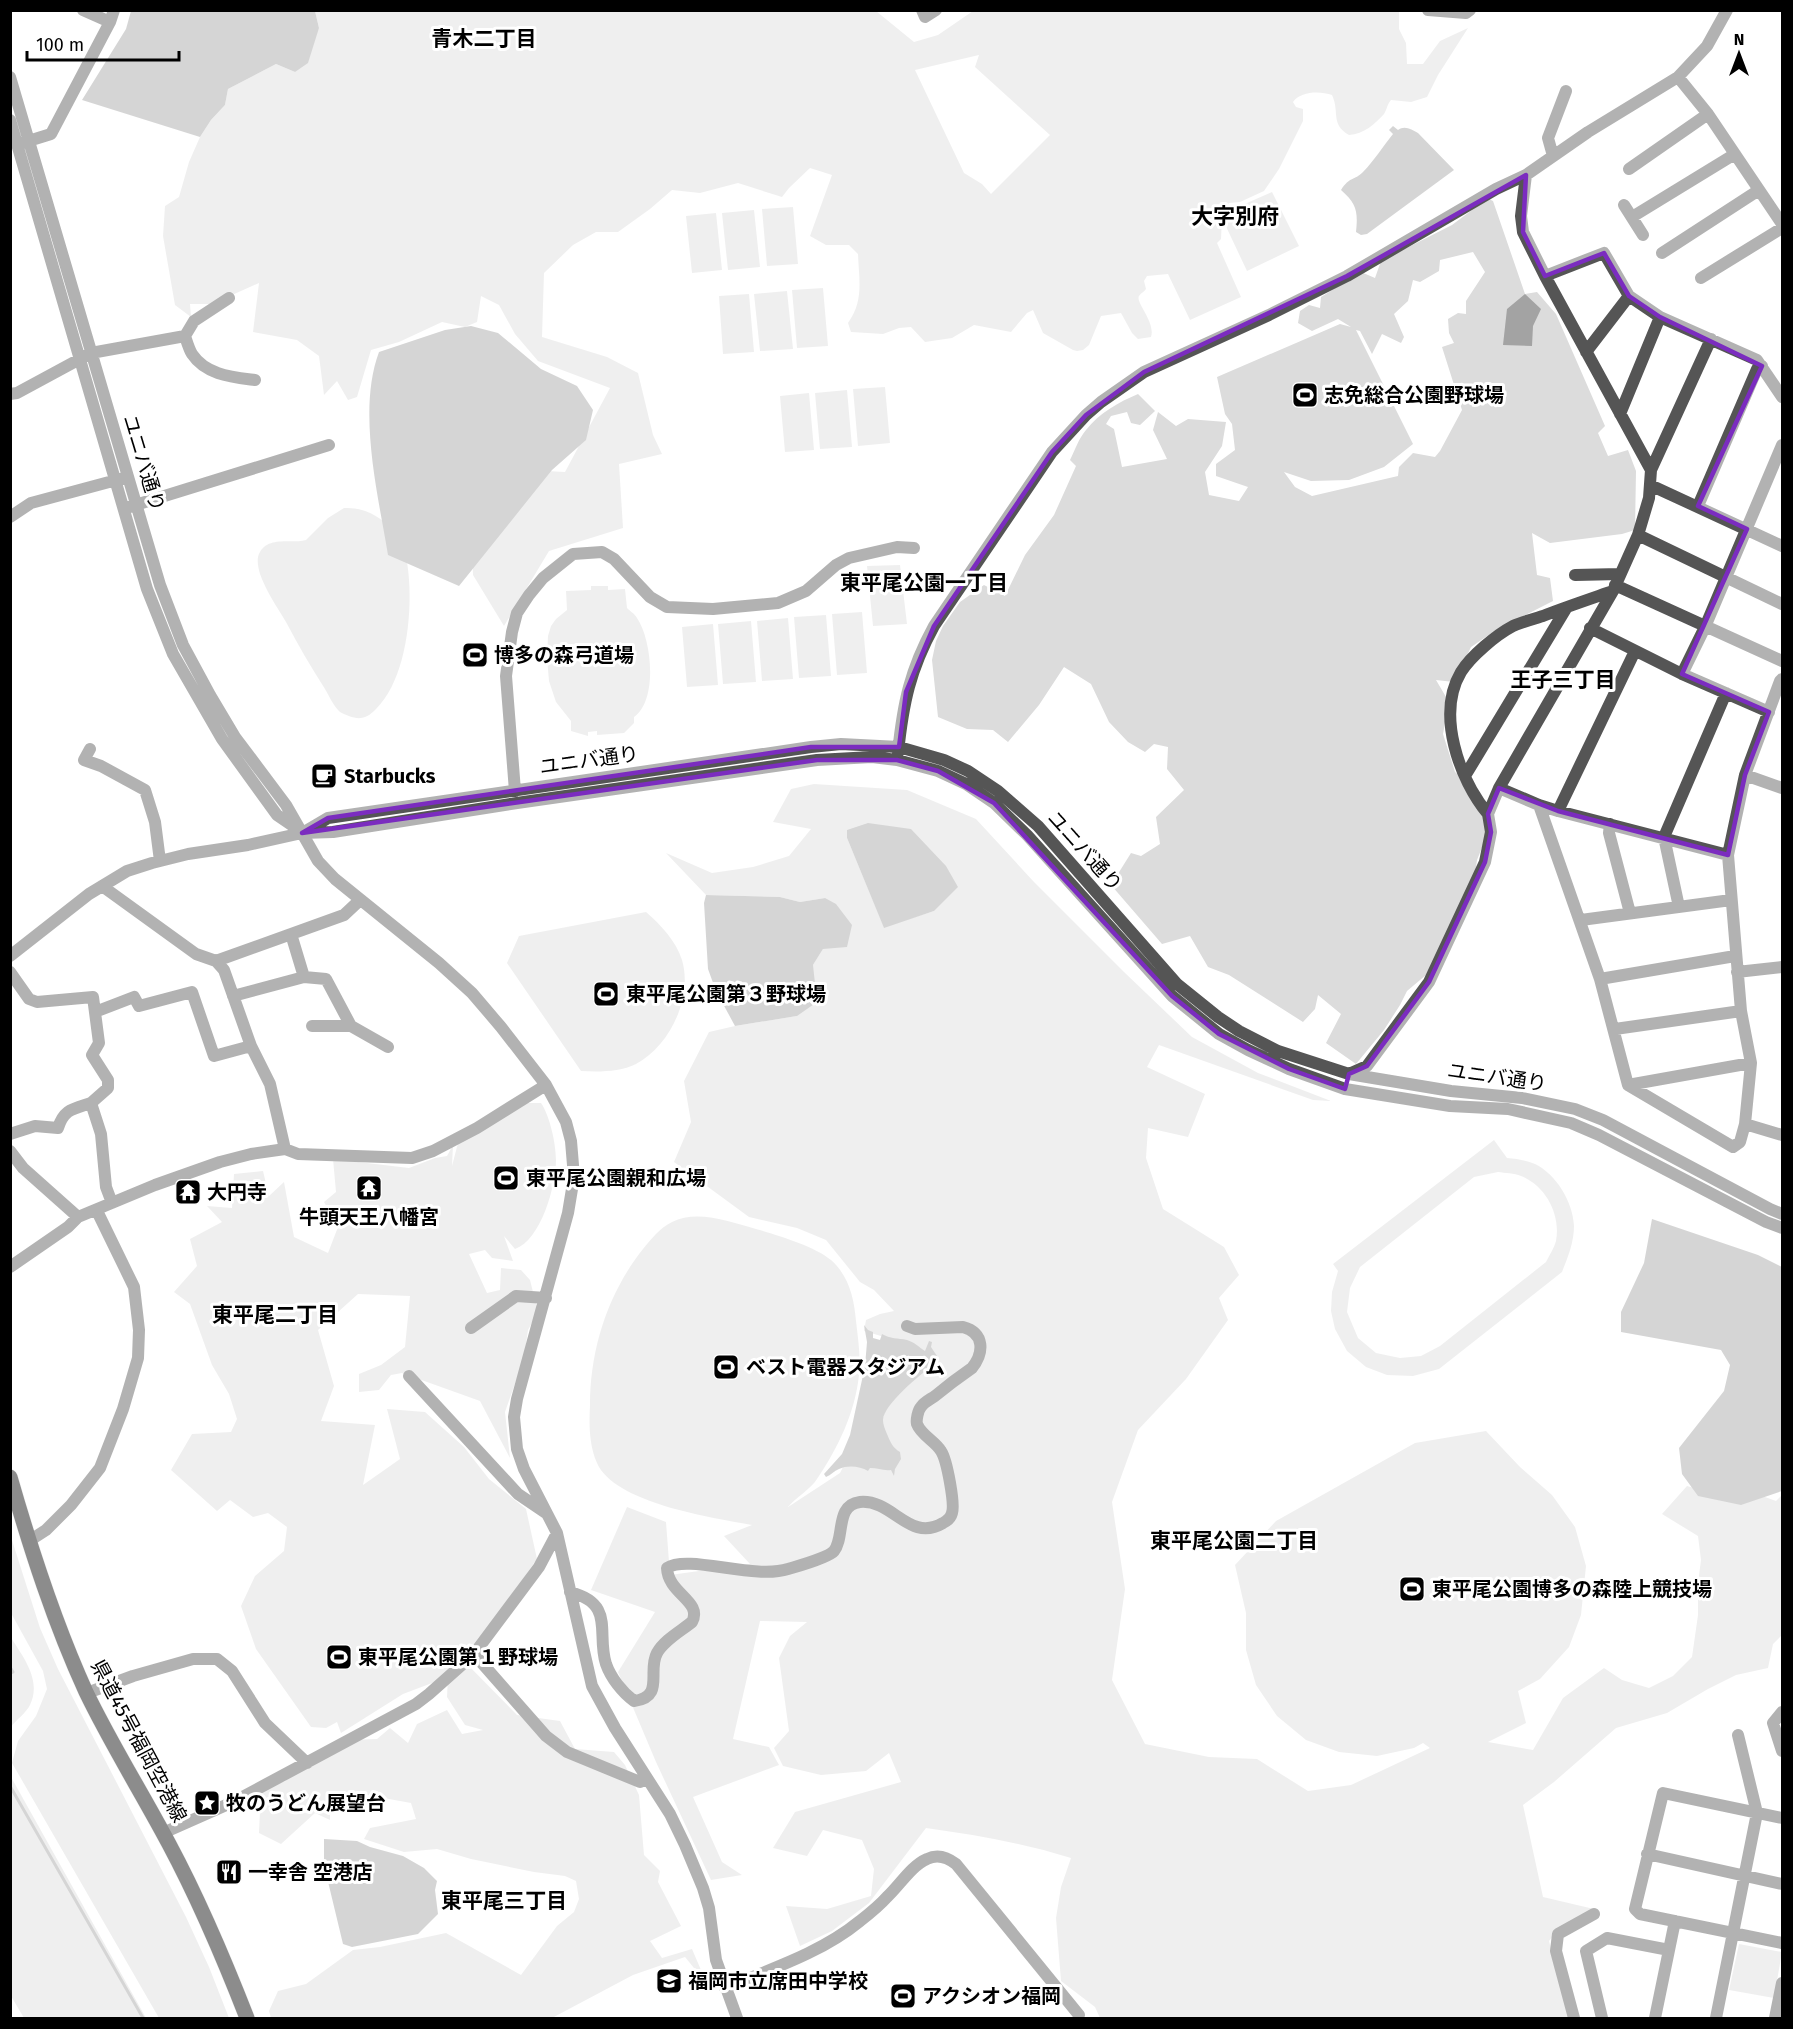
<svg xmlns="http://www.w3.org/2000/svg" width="1793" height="2029" font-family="'Fira Sans','Noto Sans JP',sans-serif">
<rect width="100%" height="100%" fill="#fff"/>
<path fill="#dcdcdc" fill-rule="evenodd" d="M1399,10v19l7,14 1,21h16l17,-23 28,-13 -30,47 -11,22 -16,5 -20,-2c-4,5 -4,9 -7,14 -9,10 -20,20 -35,21 -19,-11 -9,-23 -17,-40 -12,-4 -31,-4 -39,7l3,5 7,2v12l-24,48 -15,22 -24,11 -11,1 -7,8v3l50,-22 27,54 -52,25 -25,-53 -1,21 -4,4 24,54 -51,23 -22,-46 -21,2 -3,5 2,8c-2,3 -5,4 -7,7 -4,6 17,26 12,41l-13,2 -6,-6 -11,-20 -20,3 -12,29 -6,5 -6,1 -4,-1 -30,-17 -10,-23 -6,3 -16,19 -37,-7 -22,13 -27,4 -14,-15 -12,1 -16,6 -32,-2 -3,-9c16,-23 11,-42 10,-69l-9,-9h-23l-16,-9 22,-61 -22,-7 -21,20 -7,9 -44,-14 -38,10 -28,-3 -22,19 -32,23h-22l-23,13 -29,28 -2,64 65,20 31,16 15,62 9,19 -43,10 4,64 -74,23 -45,75 -31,-51 -2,-61 39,-45 55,3 45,-84 -72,-27 -23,-27 -16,-29 -18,-9 -4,26 -12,5 -23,-5 -43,20 -28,8 -14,47 -9,3 -11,-19 -13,14 -5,-39 -22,-16 -44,-8 6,-49 -47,21h-22l1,13 -16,-12 -12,-69 2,-30 14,-9 10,-35 11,-25 11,-17 14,-15 3,-16 48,-25 19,8 24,-44 -4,-17h561l38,31 24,-7 35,-24zM979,55l-4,12 75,68 -59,59 -9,-10 -18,-11 -49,-103z
M1479,194l14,7 32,93 12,-2 19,22 49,112 -7,7 10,23 20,-6 8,21 -1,59 -13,4 -72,9 -18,-10 5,42 13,3 3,23 -57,29 -25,17 -17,35 -18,-2 13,22 -6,32 12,38 26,23 6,40 -10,25 -3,20 -48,95 -19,16 -7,14 -16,25 -28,34 -30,-21 15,-29 -23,-19 -3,14 -12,13 -74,-47 -21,-8 -18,-31 -28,8 -51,-59 20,-32 10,3 19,-12 -4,-27 28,-27 -17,-21 1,-22 -14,-3 -9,8 -17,-10 -19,-20 -18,-38 -27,-17 -25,38 -31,37 -15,-12 -26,-1 -29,-12 -6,-57 4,-19 7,-15 17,-24 24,-17 21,11 20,-41 29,-40 22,-49 -6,-6c5,-10 9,-22 16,-30 13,-17 33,-28 52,-36l17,17 -15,14 -9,-2 -4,-11 -16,4 -5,8 8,5 8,38 45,-8 -14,-29 5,-18 18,14 12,-7 38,3 -4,24 -17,26 4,23 30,6 9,-14 -32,-11v-12l19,-14 -3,-26 -7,-10 -8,-37 123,-53 11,3 -13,-8 -26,12 -14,-8 2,-12 9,-6 11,3 1,-11 40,-25 14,6 6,-17 71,-36 20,-15zM1473,252l12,20 -19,29v13l-8,-1 -10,6 1,14 5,10 -12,4 20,63 -22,41 -5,6 -22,-4 -14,14 -1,9 -86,20 -17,-9 -11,-15 27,9 38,-1 35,-13 29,-23 -57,-114 4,1 12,23 10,-20 19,9 3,-6 -10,-23 14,-13 5,-21 7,2 19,-11 1,-11z
M793,207l5,57 -31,2 -5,-57z
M754,210l6,57 -32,3 -6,-57z
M716,213l6,57 -30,3 -6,-57z
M823,288l5,58 -31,2 -5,-58z
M787,291l6,58 -33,2 -6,-57z
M749,294l5,58 -31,2 -4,-58z
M885,387l5,56 -32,3 -5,-57z
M847,390l5,57 -32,2 -5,-56z
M809,393l5,57 -29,2 -5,-56z
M344,508c31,-2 58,24 63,54 7,42 1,116 -31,147 -4,4 -8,8 -15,9 -6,1 -16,-3 -21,-6 -6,-5 -11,-16 -15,-23 -14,-22 -27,-44 -39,-67 -9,-15 -20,-31 -26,-48 -2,-7 -4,-16 0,-22 9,-16 32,-8 46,-12l22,-22z
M900,565l7,59 -34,2 -6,-60z
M591,586h17v4l17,-1 2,19c3,3 8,6 10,10 15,22 21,82 -3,99v6l-10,10 -27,2v-4l-9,1v4l-17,-5v-10l-15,-19 -7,-21 -2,-23 1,-22 3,-10 5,-7 11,-9 -1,-19 25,-1z
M862,612l5,61 -30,2 -5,-61z
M826,615l5,61 -32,2 -5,-61z
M788,618l5,61 -31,2 -5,-60z
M751,621l5,61 -33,2 -5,-60z
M713,624l5,61 -31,2 -5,-60z
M814,784l93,6 69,29 58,63 90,90 68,65 66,36 73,28 -18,-1 -154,-55 -12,22 58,27 -17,43 -40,-9 -2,30 17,51 61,38 15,28 -20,23 9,22 -42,59 -48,51 -26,72 13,87 -13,91 33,64 64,13 48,2 51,32 43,-6 79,-37 -7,-5 -9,5 -37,8 -38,-4 -33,-12 -29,-24 -21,-31 -10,-35v-37l-11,-48 41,-44 139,-78 71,-12 34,36 32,28 23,32 11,39 -5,49 -12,32 -29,32 -22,12 8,32 -38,19 45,8 30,-52 41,-30 18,12 27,8 24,-12 19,-19 6,-42v-32l3,-23 -3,-24 -36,-22 25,-28 39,11 28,-4 22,8 6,-6v140l-9,9 -5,24 -32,7 -28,14 -41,24 -51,15 -62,54 -31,23 20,92 51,12 -37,22 -8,10 20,77h-469l-5,-11 -34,-26 -5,-63 5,-31 10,-29c-48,-15 -95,-23 -145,-30l-57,75 -37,28 -32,15 -14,-40 41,3 44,-13 3,-27 -12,-29 -39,-10 -16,26 -34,-8 22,-36 106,-30 -12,-29 -23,18 -45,4 -38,-9 -9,-18 15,-17 -10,-73 11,-22 17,-14 -47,-1 -27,118 36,8 10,18 -86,32 29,65 20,13 -31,5 -55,-118 -38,-90 37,-60 -64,-22 36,-83 39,15 4,53 80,-11 -26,-28 28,-11c-39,-7 -138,-22 -155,-62 -8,-18 -8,-39 -7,-58 0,-56 18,-112 53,-156 8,-10 17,-21 29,-27 25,-13 59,0 84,7 21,6 58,17 75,31 18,16 23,38 25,61 2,18 5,36 3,54 -4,38 -21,73 -42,104 -7,11 -21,18 -29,28l52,-34 5,-10 35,-37 28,-82 -44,-13 2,-11 14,-6 14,-3 -20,-21 -14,-8 -34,-42 -29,-12 -48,-11 -75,-55 17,-40 -7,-41 25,-49 26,-6 62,-10 16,-51 10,-16 2,-51 -25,4 -20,-5 -74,-2 -40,-42 46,20 41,-6 36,-11 22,-27 -38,-7 18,-33zM847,830l87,81 -50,16 -37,-89z
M646,912c15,13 30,29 36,48 11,37 -12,86 -46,104 -16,8 -37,8 -55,7l-74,-108 12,-27z
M525,1103h16c9,13 15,41 15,57 0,26 -15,80 -41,89l-11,-13 9,25 -21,-3 -7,-8 -16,4 18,39 13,-3 1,-22 20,2 9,10 7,28 -3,11 -6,11 -4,28 -19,54 5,46 -30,-57 -78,-28 -11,2 -12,15 -20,2v-18l22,-9 24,-18 5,-51 -52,-2 -40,36 16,56 -13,35 54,4 -12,60 37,-26 -13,-50 38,3 39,35 25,32 37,30 11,50 -52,74 -17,32 49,50 43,6 15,28 39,3 11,13 14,30 5,60 16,16 -2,11 23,44 -31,15 12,17 30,-9 15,35 -22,-27 -52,18 -81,43h-281l-2,-7 9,-20 28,-7 47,-34 27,-3 66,-14 75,42 36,-49 17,-14 5,-13 -3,-18 -11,-5 -31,-4 -63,-13 -34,-10 -33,3 -40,-13 6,-11 46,-9 -5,-16 -55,-10 4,11 -30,6v10l-15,-7 -34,31 -22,-11 2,-44 25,-8v-11l60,-30 31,-1 13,-11 18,15 9,-19 30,-14 15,24 21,-4 -18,-5 -18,-28 1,-20 -45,17 -62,39 -4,-11 -11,6 -15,-1 -55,-78 -15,-43 14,-30 29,-25 3,-24 -19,-14 -15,4 -23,-17 -13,11 -46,-41 21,-36 39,-2 6,-13 -8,-25 -17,-29 -22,-61 -16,-12 23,-26 -7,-27 32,-17 -15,-16 25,2 2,-34 29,-3 6,25 15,-14 10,55 34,16 10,-26 -14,-25 12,-10 -3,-33 76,9 26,-10 12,-2 6,-11 -1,21 6,-23z
M1494,1140l13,18c10,1 19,2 28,6 21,10 38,38 39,62 0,16 -6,31 -12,46l-123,97 -26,7 -26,-1 -21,-8 -19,-16 -12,-22 -4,-18 1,-19 6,-21 -5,-7zM1498,1172c7,1 16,1 23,4 25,10 40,39 35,65 -2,7 -7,15 -10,21l-106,84 -19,10 -21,2 -24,-5 -18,-15 -11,-26 3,-24 10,-21 114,-90z
M11,1537l29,91 18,41 128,248 23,50 20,51h-70l-147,-255 6,-22 18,-25 11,-27 -4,-18 -32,-58z
M10,1636c13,21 32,44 20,69 -4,8 -14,15 -19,22z
M11,1777l135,241h-122l-13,-22z
M1739,1944l43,8 -8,46 -45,-8z"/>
<path fill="#a3a3a3" d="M131,11h184l4,17 -11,35 -13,9 -19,-8 -48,25 -3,16 -14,15 -11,17 -118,-37 44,-71z
M1393,126l5,4c6,-5 14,-1 20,3l36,37 -87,64 -6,1 -5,-3c2,-20 1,-28 -15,-42 9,-14 13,-9 22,-18 11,-11 20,-26 30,-38l-4,-4z
M1525,294l16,15 -8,17 -1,20 -29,-1 4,-36z
M471,326l27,7 43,36 36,17 16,24 -7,30 -34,30 -93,116 -71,-31c-10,-61 -31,-144 -9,-203l66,-22z
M868,823l43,6 35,37 12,21 -24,24 -50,17 -37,-90v-8z
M706,895l74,2 20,5 25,-4 11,6 16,21 -5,22 -24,2 -10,16 4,37 -20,14 -62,10 -19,-35 -8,-22 -4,-66z
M1652,1219l106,36 24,12v224l-41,14 -43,-9 -16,-22 -3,-26 45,-57 6,-26 -9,-15 -100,-18v-20l23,-49z
M864,1325l4,5 5,2v6l7,2 2,-6c8,5 16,4 25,6 7,2 12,7 18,11l4,-10 3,1 -1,5 8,12 -5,1 -1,5c-13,10 -49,39 -50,55 0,5 2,9 4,14 4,9 5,13 13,18l1,7 -6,10 -1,7 -3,-6c-8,1 -13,-2 -21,-2l-2,3c-8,-5 -21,-6 -29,-2 -5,2 -8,6 -13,8l-2,-3 18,-20 8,-19 15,-69 2,-24z
M324,1839l33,2 13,6 33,9 21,12 13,13 -2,9 3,24 -20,20 -66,13 -9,-3 -19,-79z"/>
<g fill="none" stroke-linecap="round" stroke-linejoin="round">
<path stroke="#a3a3a3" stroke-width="3" d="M10,1667l3,5 -3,1
M10,1786l133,232"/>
<defs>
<path id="major" d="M10,1477c21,73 44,145 76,215 25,52 56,101 83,152 30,56 55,115 78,174"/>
</defs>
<use href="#major" stroke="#dbdbdb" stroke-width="16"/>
<path stroke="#555" stroke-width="12" d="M83,10l27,12
M922,10l3,7 11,-7
M1428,10l38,3 4,-3
M10,77l150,508 23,60 27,50 25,42 51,68 32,56 17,18 104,84 33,30 29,34 45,58 20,37 5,19 3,36 -6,36 -51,186 -3,18 3,32 7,20 33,64 35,153 23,42 55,86 15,31 18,43 6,20 7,52 21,58
M1678,77l30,37 74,110
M10,120l137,469 26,65 49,85 55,76 22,15
M22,143l29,-9 59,-112 4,-12
M1553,156l-5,-18 18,-47
M1629,169l79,-55
M1526,175l-5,41 2,16 22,44 106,194
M1624,205l19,30
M1632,217l103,-63
M1662,253l97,-63
M1545,276l59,-23 25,43 31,21 97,43 25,37
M1701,278l81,-50
M185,336c2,6 4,13 7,18 14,21 40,23 63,26
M1586,352l43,-56
M10,394l7,-1 74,-40 94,-17 9,-15 35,-23
M1620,414l40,-97
M1650,485l132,61
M1698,506l59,-137 5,-3
M129,507l200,-62
M10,517l21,-14 93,-25
M1638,535l144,69
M1575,575l45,-1
M1615,585l167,76
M1590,628l92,46 87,38
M1682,674l23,-47 77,-182
M1782,679l-2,2 -35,94 -17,80 13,156 10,52 -6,61 37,11
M90,749l-6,11 17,6 44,24 10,32 5,39
M898,753c5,-50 12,-83 36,-127l118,-174 34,-37 15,-13 43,-30 125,-57 78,-39 149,-87 30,-14 62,-43 90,-55 29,-31 20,-36
M1745,775l37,13
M1465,776l102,-169
M1499,788l40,17 19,6 170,44
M515,791l-9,-115 6,-44 5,-19 12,-18 14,-17 30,-24 29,-2 12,7 36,38 17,10 46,2 65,-6 28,-12 30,-26 13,-7 48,-11 17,1
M1539,805l61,174 28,106 123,-22
M1558,811l77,-160
M1488,814c-29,-35 -52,-100 -27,-142 10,-16 35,-37 52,-46 9,-4 20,-7 30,-10 23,-9 47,-17 70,-25
M1610,824l-1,9 21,80
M306,831l22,-13 483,-71 30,-3 58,3 45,13 24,11 30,20 40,35 139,158 41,33 21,14 39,20 71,23 102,17 71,7 53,11 28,11 167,89 12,5
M102,886l94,68 20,7 8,9 27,76 19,38 15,65
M1679,907l-15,-70 62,-144
M1581,920l150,-20
M10,956l79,-62 38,-23 25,-8 36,-9 60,-9 54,-12 31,-1 184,-29 300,-43 55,-3 25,3 41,11 28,13 28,19 33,32 145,161 47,38 29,16 41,19 56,20 105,17 58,3 63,14 28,12 167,87 16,6
M216,961l128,-46 16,-15
M10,972l19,27 8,3 56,-5 6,46 -7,12 16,25v8l-17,15 10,31 5,53 6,16
M1737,972l45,-5
M304,977l22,2 25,47 37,21
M1600,979l135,-23
M233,996l71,-19 -13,-43
M95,1012l39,-15 5,9 53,-14 22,64 37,-10
M312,1026h39
M1615,1029l126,-18
M1349,1074l18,-8 62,-84 56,-120 6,-30 -3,-18 11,-26 114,-197 25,-56 11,-37 2,-28 60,-131
M1628,1085l105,62 7,-5 5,-18
M10,1134l25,-8 23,2c6,-19 15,-19 33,-25
M10,1151l13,17 55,49
M10,1267l58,-40 10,-10 77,-32 65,-23 31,-8 34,-5 13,5 114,4 21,-7 44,-23 69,-43
M471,1328l45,-32 30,2
M409,1376l109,118 28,19
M29,1541l17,-11 25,-25 29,-37 23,-59 15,-51 1,-28 -5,-43 -37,-76
M570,1592c46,12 26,41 36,72 5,14 16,28 28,37 31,-4 13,-30 23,-48 7,-13 24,-22 35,-31 11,-21 -24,-28 -25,-54 21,-14 87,12 121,1 10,-3 40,-11 46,-18 11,-14 1,-46 26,-49 33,-3 49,41 83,21 4,-2 8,-6 9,-10 3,-9 -5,-53 -11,-62 -6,-10 -20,-16 -24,-27 -1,-4 1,-14 4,-17 3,-5 10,-8 14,-11 12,-10 24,-19 37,-28 12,-15 13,-35 -9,-41l-48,2 -8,-3
M474,1654l72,82 21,16 73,30 7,-4
M87,1693l46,-17 60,-17h24l15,12 33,52 42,40
M1782,1712l-9,11 9,28
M1782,1818l-119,-25 -28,116 5,5 142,29
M163,1833l70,-31 183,-98 13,-10 45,-40 65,-87 18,-34
M1647,1854l135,30
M725,1988c46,-19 96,-35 135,-67 9,-7 19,-15 27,-24 13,-12 24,-31 40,-38 10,-5 20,-2 29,5l123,151
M1574,2018l-18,-67 2,-17 36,-20
M1602,2018l-16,-67 21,-13 62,12
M1655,2018l20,-97
M1716,2018l41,-205 -19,-78
M1775,2018l7,-35"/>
<use href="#major" stroke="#000" stroke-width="15"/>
</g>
<path d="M0 0H1793V2029H0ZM1526,175l-3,57 22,44 59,-23 25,43 31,21 102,49 -64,140 49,23 -65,145 87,38 -24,63 -17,80 -170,-44 -59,-23 -11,26 3,18 -6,30 -56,120 -62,84 -18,8 -4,15 -56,-20 -70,-35 -47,-38 -178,-193 -56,-32 -41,-11h-80l-515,73 26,-15 483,-71h88l7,-55 28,-66 118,-174 34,-37 58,-43 203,-96z" fill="#fff" fill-opacity=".55" fill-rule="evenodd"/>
<path fill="none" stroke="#7b2cbf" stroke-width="4.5" stroke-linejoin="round" d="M1526,175l-3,57 22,44 59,-23 25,43 31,21 102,49 -64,140 49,23 -65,145 87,38 -24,63 -17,80 -170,-44 -59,-23 -11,26 3,18 -6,30 -56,120 -62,84 -18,8 -4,15 -56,-20 -70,-35 -47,-38 -178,-193 -56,-32 -41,-11h-80l-515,73 26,-15 483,-71h88l7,-55 28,-66 118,-174 34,-37 58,-43 203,-96z"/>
<defs>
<symbol id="stadium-square" viewBox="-11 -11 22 22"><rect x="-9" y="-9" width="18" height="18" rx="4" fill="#000" stroke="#fff"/><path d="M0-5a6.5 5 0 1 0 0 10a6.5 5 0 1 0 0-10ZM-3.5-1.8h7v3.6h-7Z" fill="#fff"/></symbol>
<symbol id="cafe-square" viewBox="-11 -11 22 22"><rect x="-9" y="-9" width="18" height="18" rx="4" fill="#000" stroke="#fff"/><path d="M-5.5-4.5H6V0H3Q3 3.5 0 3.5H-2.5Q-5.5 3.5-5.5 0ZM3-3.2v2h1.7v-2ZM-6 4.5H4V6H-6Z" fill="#fff"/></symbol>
<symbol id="temple-square" viewBox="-11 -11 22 22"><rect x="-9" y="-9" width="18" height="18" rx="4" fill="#000" stroke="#fff"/><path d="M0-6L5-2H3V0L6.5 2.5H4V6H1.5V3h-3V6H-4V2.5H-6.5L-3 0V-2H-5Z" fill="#fff"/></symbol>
<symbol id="sight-square" viewBox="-11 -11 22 22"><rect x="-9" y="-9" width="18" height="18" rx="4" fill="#000" stroke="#fff"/><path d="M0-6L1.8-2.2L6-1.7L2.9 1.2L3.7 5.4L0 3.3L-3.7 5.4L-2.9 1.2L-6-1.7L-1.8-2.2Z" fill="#fff"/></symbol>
<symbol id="restaurant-square" viewBox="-11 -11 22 22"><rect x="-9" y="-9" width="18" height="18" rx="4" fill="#000" stroke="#fff"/><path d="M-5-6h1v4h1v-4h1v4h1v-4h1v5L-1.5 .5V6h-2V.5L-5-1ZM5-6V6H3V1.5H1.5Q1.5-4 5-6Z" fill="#fff"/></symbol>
<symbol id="school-square" viewBox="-11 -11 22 22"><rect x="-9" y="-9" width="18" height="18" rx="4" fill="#000" stroke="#fff"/><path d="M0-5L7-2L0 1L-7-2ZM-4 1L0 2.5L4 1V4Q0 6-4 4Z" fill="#fff"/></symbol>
</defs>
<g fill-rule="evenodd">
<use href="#stadium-square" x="1290" y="380" width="30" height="30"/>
<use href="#stadium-square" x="460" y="640" width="30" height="30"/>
<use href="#cafe-square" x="309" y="761" width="30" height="30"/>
<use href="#stadium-square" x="591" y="979" width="30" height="30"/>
<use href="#stadium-square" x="491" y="1163" width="30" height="30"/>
<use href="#temple-square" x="354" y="1173" width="30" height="30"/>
<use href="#temple-square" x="173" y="1177" width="30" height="30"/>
<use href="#stadium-square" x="711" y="1352" width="30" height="30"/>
<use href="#stadium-square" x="1397" y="1574" width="30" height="30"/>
<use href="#stadium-square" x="324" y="1642" width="30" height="30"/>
<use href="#sight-square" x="192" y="1788" width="30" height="30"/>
<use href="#restaurant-square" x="214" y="1857" width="30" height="30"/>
<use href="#school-square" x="654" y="1966" width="30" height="30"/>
<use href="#stadium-square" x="888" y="1981" width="30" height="30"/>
</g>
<g text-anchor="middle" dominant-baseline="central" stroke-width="6" stroke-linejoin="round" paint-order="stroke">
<g font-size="20" font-weight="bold" fill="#000" stroke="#fff" text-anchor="start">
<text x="1324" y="395">志免総合公園野球場</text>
<text x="494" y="655">博多の森弓道場</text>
<text x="344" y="776">Starbucks</text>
<text x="626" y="994">東平尾公園第３野球場</text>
<text x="526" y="1178">東平尾公園親和広場</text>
<text x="207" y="1192">大円寺</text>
<text x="369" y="1217" text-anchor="middle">牛頭天王八幡宮</text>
<text x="746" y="1367">ベスト電器スタジアム</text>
<text x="1432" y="1589">東平尾公園博多の森陸上競技場</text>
<text x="358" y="1657">東平尾公園第１野球場</text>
<text x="226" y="1803">牧のうどん展望台</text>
<text x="248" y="1872">一幸舎 空港店</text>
<text x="688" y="1981">福岡市立席田中学校</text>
<text x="922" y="1996">アクシオン福岡</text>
</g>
<g font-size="20" fill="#000" stroke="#fff">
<text transform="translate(144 463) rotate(73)">ユニバ通り</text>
<text transform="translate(589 760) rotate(-8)">ユニバ通り</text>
<text transform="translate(1085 851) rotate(48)">ユニバ通り</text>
<text transform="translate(1497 1077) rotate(8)">ユニバ通り</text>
<text transform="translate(139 1741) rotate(62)">県道45号福岡空港線</text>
</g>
<g font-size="21" font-weight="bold" fill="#000" stroke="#fff">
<text x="484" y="39">青木二丁目</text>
<text x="924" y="583">東平尾公園一丁目</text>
<text x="1563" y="680">王子三丁目</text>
<text x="275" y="1315">東平尾二丁目</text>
<text x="1234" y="1541">東平尾公園二丁目</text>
<text x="504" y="1901">東平尾三丁目</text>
</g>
<g font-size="22" font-weight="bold" fill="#000" stroke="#fff">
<text x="1235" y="216">大字別府</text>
</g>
</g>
<rect width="1793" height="2029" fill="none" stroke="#000000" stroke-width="24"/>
<g transform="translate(1739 54)" stroke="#ffffff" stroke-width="4.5" paint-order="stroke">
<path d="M0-4.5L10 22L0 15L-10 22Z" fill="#000000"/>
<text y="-9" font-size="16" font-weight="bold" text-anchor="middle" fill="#000000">N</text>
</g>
<path d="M27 51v9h152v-9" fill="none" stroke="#000000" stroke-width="3"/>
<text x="36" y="51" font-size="18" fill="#000000" stroke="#ffffff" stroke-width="4.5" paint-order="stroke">100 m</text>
</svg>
